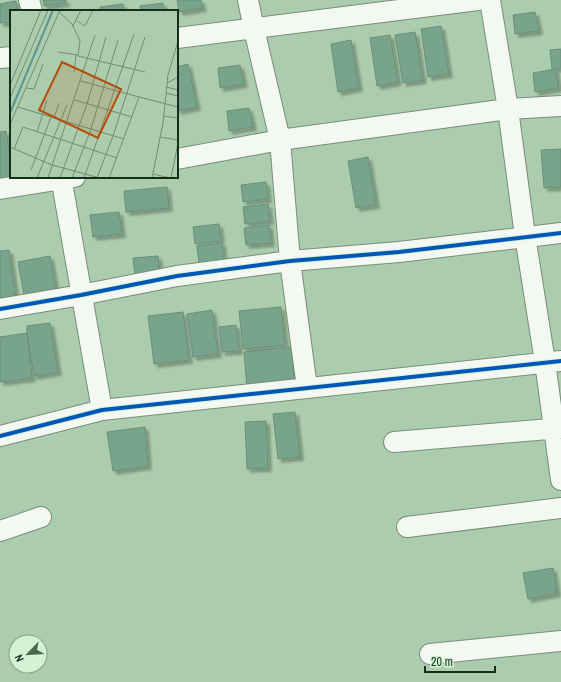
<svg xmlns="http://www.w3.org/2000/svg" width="561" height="682" font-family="'Archivo Narrow',sans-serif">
<defs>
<filter id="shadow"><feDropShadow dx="3.5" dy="3.5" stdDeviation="1" flood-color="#0004"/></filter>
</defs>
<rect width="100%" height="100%" fill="#accdad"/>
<path fill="#79a48c" stroke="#6b8e79" filter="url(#shadow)" d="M43,0h23v3l-22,3z
M177,0h24l2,8 -24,4z
M16,1l2,10h-7v11l-11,1v-19z
M163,3l1,8h-23l-1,-5z
M123,4l1,7h-24v-4z
M535,12l4,19 -24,3 -2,-19z
M441,26l8,48 -21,3 -7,-48z
M415,32l8,48 -20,3 -8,-48z
M390,35l8,47 -21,4 -7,-48z
M351,40l8,48 -21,4 -7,-48z
M561,49v19l-9,1 -2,-19z
M188,64l9,43 -20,4v-44z
M240,65l4,19 -24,4 -2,-20z
M555,69l4,19 -24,4 -2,-19z
M249,108l4,19 -24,4 -2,-20z
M6,131l5,30v16h3l-14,5v-50z
M561,149v38l-17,1 -3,-38z
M368,157l8,48 -20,3 -8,-47z
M266,182l2,17 -25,3 -2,-17z
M167,187l2,21 -43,4 -2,-21z
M268,204l2,17 -25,3 -2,-17z
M119,212l3,22 -29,3 -3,-22z
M219,224l2,17 -26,3 -2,-17z
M269,225l2,18 -25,2 -2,-17z
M222,243l2,17 -25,3 -2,-17z
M9,250l7,48 -16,2v-49z
M50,256l6,35 -32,5 -6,-34z
M158,256l2,16 -25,3 -2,-17z
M281,307l4,38 -42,4 -4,-38z
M212,310l6,44 -25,3 -6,-43z
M183,312l6,48 -35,4 -6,-48z
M50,323l8,49 -24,4 -7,-43v-7z
M236,325l3,26 -17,1 -3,-25z
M27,333l5,45 -32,4v-45z
M291,347l4,37 -48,4 -3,-36z
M295,412l5,45 -22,2 -5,-45z
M266,421l2,47 -21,1 -2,-47z
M145,427l3,39 -35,5 -6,-39z
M553,568l4,25 -29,6 -5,-26z"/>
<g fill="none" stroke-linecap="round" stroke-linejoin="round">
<defs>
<path id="minor" d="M29,0l3,11
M248,0l6,29 26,111 10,121 17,127
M490,0l18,109 17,127 20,126 16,118
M177,38l301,-38
M0,58l11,-1
M177,159l103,-19 228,-31 53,-3
M61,177l41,233
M0,189l75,-12
M0,309l81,-14 96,-19 113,-15 109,-9 162,-19
M0,436l102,-26 459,-49
M394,442l167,-14
M407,527l154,-19
M0,531l41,-14
M430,654l131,-13"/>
</defs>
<use href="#minor" stroke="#768f77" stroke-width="22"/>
<use href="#minor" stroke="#f3f8f3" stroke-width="20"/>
<defs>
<path id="cycleway" d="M0,309l81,-14 96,-19 113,-15 109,-9 162,-19
M0,436l102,-26 459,-49"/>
</defs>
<use href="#cycleway" stroke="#d4f3d5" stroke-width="6"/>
<use href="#cycleway" stroke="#0057b8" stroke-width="4"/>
</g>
<g transform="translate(10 10)">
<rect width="168" height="168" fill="#accdad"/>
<path fill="none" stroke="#5f9692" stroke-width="2" d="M0,103l43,-103"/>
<path fill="none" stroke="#708d71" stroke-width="1" d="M49,2l13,12 8,17 -2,15 67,16M67,11l8,5 8,-16M63,16l8,-16M48,42l20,3M64,62l2,-17M71,71l58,16M157,73l11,-6M0,75l31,-75M156,77l12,3M16,78l8,1 9,-25M156,83l12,3M0,88l38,-88M65,90l57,17M8,97l106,32M154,106l14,2M44,108l5,-15M0,114l50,-114M27,122l10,-32M150,127l18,3M0,137l42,18 48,13M4,139l9,-22 94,31M21,160l20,-53M143,164l17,4M27,168l30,-73M38,168l47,-143M50,168l27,-74 19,-67M62,168l19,-49 27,-89M74,168l50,-144M87,168l16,-42 32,-99M99,168l30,-81 39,10M142,168l11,-55 5,-48 10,-34M161,168l7,-35"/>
<path fill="#b34e0f" fill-opacity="0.15" stroke="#b34e0f" stroke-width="2" d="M52,52l59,27 -23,49 -59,-28z"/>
<rect width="168" height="168" fill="none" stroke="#152e17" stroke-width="2"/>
</g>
<g transform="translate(28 654) rotate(245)"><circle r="19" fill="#d4f3d5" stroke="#88a489"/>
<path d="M0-3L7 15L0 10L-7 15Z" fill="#4a664c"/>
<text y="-6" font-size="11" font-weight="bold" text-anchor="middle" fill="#152e17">N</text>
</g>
<path d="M425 666v6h70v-6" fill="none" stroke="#152e17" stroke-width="2"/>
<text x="431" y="666" font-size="12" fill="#152e17" stroke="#d4f3d5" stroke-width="3" paint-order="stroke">20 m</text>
</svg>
